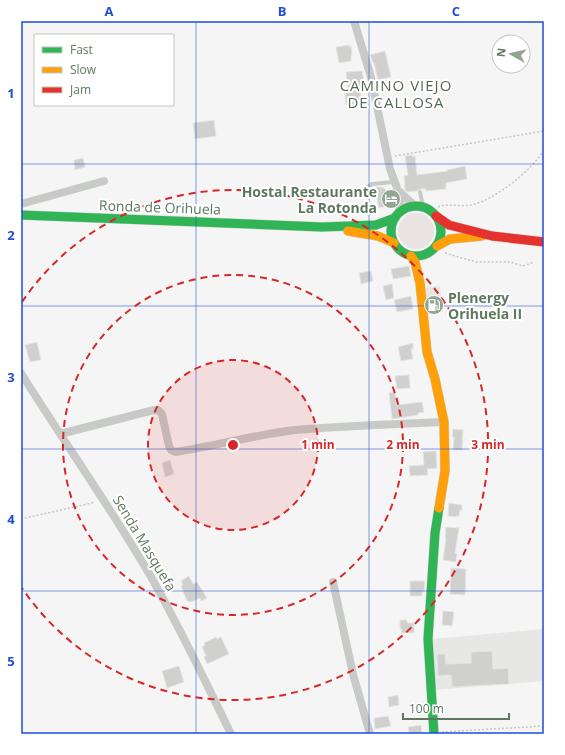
<svg xmlns="http://www.w3.org/2000/svg" width="565" height="755" font-family="'Open Sans',sans-serif">
<rect width="100%" height="100%" fill="#f6f5f5"/>
<path fill="#e7e7e5" d="M440,286l3,26 -15,2 -5,-27z
M544,629v52l-109,9 -3,-51z"/>
<path fill="#e9e4e3" d="M398 231a18 18 0 1 1 36 0a18 18 0 1 1-36 0Z"/>
<path fill="#d0d1cf" stroke="#e6e5e5" d="M349,45v2l2,-1 1,9h-1v6l-12,2 -3,-16z
M385,51l6,26 -13,3 -4,-17h-1l-3,-8z
M362,71l3,15h-4v14h-1v4l-14,1 -1,-14h3l-2,-19z
M214,120l2,16 -21,3 -2,-16z
M412,155l1,2 2,-1 2,19 31,-4 -1,-1 18,-4 2,13 -21,4v6l-20,2v-2h-6l-3,2 -10,1 -2,-2 -1,-14 4,-1 -3,-19z
M83,158l2,9 -10,3 -1,-10z
M375,187h7l7,5h3l2,12 -15,4z
M409,266l2,10 -18,3 -2,-10z
M371,271l2,10 -12,3 -2,-11z
M392,284l2,14 -8,2 -3,-14z
M411,296l2,13 -16,3 -3,-12z
M37,342l4,18 -11,2 -5,-17z
M413,343v6h-2l2,10 -12,2 -3,-14z
M409,375l1,13 -13,1 -2,-13z
M395,392l1,13 26,-3 2,10 -6,1v2l-26,4 -3,-26z
M453,429l10,1 -1,20h-9l1,-13h-2z
M436,451l1,17 -10,1 1,6 -18,1 -1,-10 15,-1 -1,-13z
M170,460l4,14 -9,3 -3,-14z
M449,503l13,2v6l-2,-1 -1,6h-3v1l-8,-1z
M446,527l13,1 -4,25 2,1 -1,8 -13,-2 3,-22h-1z
M451,568l15,1 -1,26 -15,-1z
M189,576l4,8 4,-2 10,16 -6,3 -1,-3 -9,4 -4,-1 -6,-15 2,-1 -2,-4z
M410,581h15l-1,11h-2v4h-12z
M443,611l11,1 -2,14 -10,-1z
M400,620h6l2,3h6v10h-13l1,-4h-2z
M216,637l1,2 4,-2 8,17 -22,10 -3,-7 2,-1 -4,-9 3,-2 -1,-2z
M492,651l1,18 15,-1 1,16 -57,3 -1,-12 -13,1 -1,-22h8l1,10 25,-1v-11z
M179,666l5,16 -17,6 -5,-17z
M398,695l1,10 -10,2 -1,-10z
M388,716l3,10 -16,3 -1,-11z
M421,725l1,9h-13l-1,-7z"/>
<g fill="none" stroke-linecap="round" stroke-linejoin="round">
<defs>
<path id="fast" d="M391 231a25 25 0 1 1 50 0a25 25 0 1 1-50 0Z
M21,215l301,12 54,-2 19,-7
M434,734l-6,-95 7,-106 4,-25"/>
<path id="slow" d="M348,231l30,5 16,7
M437,246l13,-7 32,-3
M411,256l4,6 5,21 7,69 8,27 9,43 1,49 -6,37"/>
<path id="jam" d="M436,216l13,9 43,11 52,6"/>
</defs>
<use href="#fast" stroke="#d1d2d0" stroke-width="10"/>
<use href="#slow" stroke="#d1d2d0" stroke-width="10"/>
<use href="#jam" stroke="#d1d2d0" stroke-width="10"/>
<path stroke="#c5c6c5" stroke-width="1.5" stroke-dasharray="2 2" stroke-linecap="butt" d="M395,156l149,-25
M438,207c10,-4 22,0 33,-2 24,-5 61,-35 73,-55
M445,253l31,9h34l13,4 11,-4
M21,519l71,-16 2,-2
M442,732l102,-6"/>
<path stroke="#c7cac7" stroke-width="4" d="M363,190l9,-6 22,-2
M420,192l3,15"/>
<path stroke="#c7cac7" stroke-width="8" d="M354,21l17,56 19,92 7,19 3,14 -1,11
M398,190l6,6 11,10
M21,204l83,-23
M21,373c41,66 86,129 126,197 31,53 57,109 84,164
M60,434l94,-24h4l4,4 7,32 2,4 4,2c40,-6 79,-17 120,-22 49,-4 99,-6 149,-8
M333,582l20,92 17,60"/>
<use href="#fast" stroke="#30b455" stroke-width="9"/>
<use href="#slow" stroke="#ff9f0a" stroke-width="9"/>
<use href="#jam" stroke="#e5322d" stroke-width="9"/>
</g>
<path fill="none" stroke="#1d4ed8" stroke-width="1" stroke-opacity="0.55" d="M196,21v713M369,21v713M21,164h523M21,306h523M21,449h523M21,591h523"/>
<circle cx="233" cy="445" r="85" fill="#d62828" fill-opacity=".12"/>
<g fill="none" stroke="#d62828" stroke-width="2" stroke-dasharray="7 5">
<circle cx="233" cy="445" r="85"/>
<circle cx="233" cy="445" r="170"/>
<path d="M22 302A255 255 0 1 1 22 588"/>
</g>
<defs>
<symbol id="hotel-disc" viewBox="-11 -11 22 22"><circle r="9.5" fill="#93a493" stroke="#fff"/><path d="M-6-4.5h1.5V1H6V5H4.5V3h-9V5H-6ZM-4 0a1.8 1.8 0 1 1 3.6 0ZM.5 0V-2.5h3Q6-2.5 6 0Z" fill="#fff"/></symbol>
<symbol id="fuel-disc" viewBox="-11 -11 22 22"><circle r="9.5" fill="#93a493" stroke="#fff"/><path d="M-5.5-6h7V0h2V4h1.3V-2.5L3-4.5l.8-.8L6-3V5H2.5V1h-1V6h-7ZM-4.2-4.7v3.2H.2V-4.7Z" fill="#fff"/></symbol>
</defs>
<g fill-rule="evenodd">
<use href="#hotel-disc" x="380" y="188" width="22" height="22"/>
<use href="#fuel-disc" x="423" y="294" width="22" height="22"/>
</g>
<g text-anchor="middle" dominant-baseline="central" stroke-width="4" stroke-linejoin="round" paint-order="stroke">
<g font-size="14" font-weight="bold" fill="#5e795e" stroke="#fff" text-anchor="end">
<text x="377" y="191">Hostal Restaurante<tspan x="377" dy="16">La Rotonda</tspan></text>
<text x="448" y="297" text-anchor="start">Plenergy<tspan x="448" dy="16">Orihuela II</tspan></text>
</g>
<g font-size="14" fill="#5e795e" stroke="#fff">
<text transform="translate(160 207) rotate(2)">Ronda de Orihuela</text>
<text transform="translate(145 543) rotate(59)">Senda Masquefa</text>
</g>
<g font-size="15" letter-spacing="1" fill="#556a54" stroke="#fff">
<text x="396" y="85">CAMINO VIEJO<tspan x="396" dy="17">DE CALLOSA</tspan></text>
</g>
</g>
<circle cx="233" cy="445" r="6" fill="#d62828" stroke="#fff" stroke-width="2"/>
<g font-size="12" text-anchor="middle" font-weight="bold" fill="#d62828" stroke="#fff" stroke-width="4" stroke-linejoin="round" paint-order="stroke">
<text x="318" y="449">1 min</text>
<text x="403" y="449">2 min</text>
<text x="488" y="449">3 min</text>
</g>
<rect width="565" height="755" fill="none" stroke="#ffffff" stroke-width="44"/>
<rect x="34" y="34" width="140" height="72" fill="#ffffff" stroke="#bfc9bf"/>
<rect x="42" y="47" width="20" height="6" fill="#30b455" stroke="#bfc9bf"/>
<text x="70" y="54" font-size="12" fill="#5e795e">Fast</text>
<rect x="42" y="67" width="20" height="6" fill="#ff9f0a" stroke="#bfc9bf"/>
<text x="70" y="74" font-size="12" fill="#5e795e">Slow</text>
<rect x="42" y="87" width="20" height="6" fill="#e5322d" stroke="#bfc9bf"/>
<text x="70" y="94" font-size="12" fill="#5e795e">Jam</text>
<g transform="translate(511 54) rotate(278)"><circle r="19" fill="#ffffff" stroke="#bfc9bf"/>
<path d="M0-3L7 15L0 10L-7 15Z" fill="#93a493"/>
<text y="-6" font-size="11" font-weight="bold" text-anchor="middle" fill="#5e795e">N</text>
</g>
<path d="M403 713v6h106v-6" fill="none" stroke="#5e795e" stroke-width="2"/>
<text x="409" y="713" font-size="12" fill="#5e795e" stroke="#ffffff" stroke-width="3" paint-order="stroke">100 m</text>
<rect x="22" y="22" width="521" height="711" fill="none" stroke="#1d4ed8" stroke-width="1.5"/>
<g font-size="13" text-anchor="middle" font-weight="bold" fill="#1d4ed8">
<text x="109" y="16">A</text>
<text x="282" y="16">B</text>
<text x="456" y="16">C</text>
<text x="11" y="98">1</text>
<text x="11" y="240">2</text>
<text x="11" y="382">3</text>
<text x="11" y="524">4</text>
<text x="11" y="666">5</text>
</g>
</svg>
